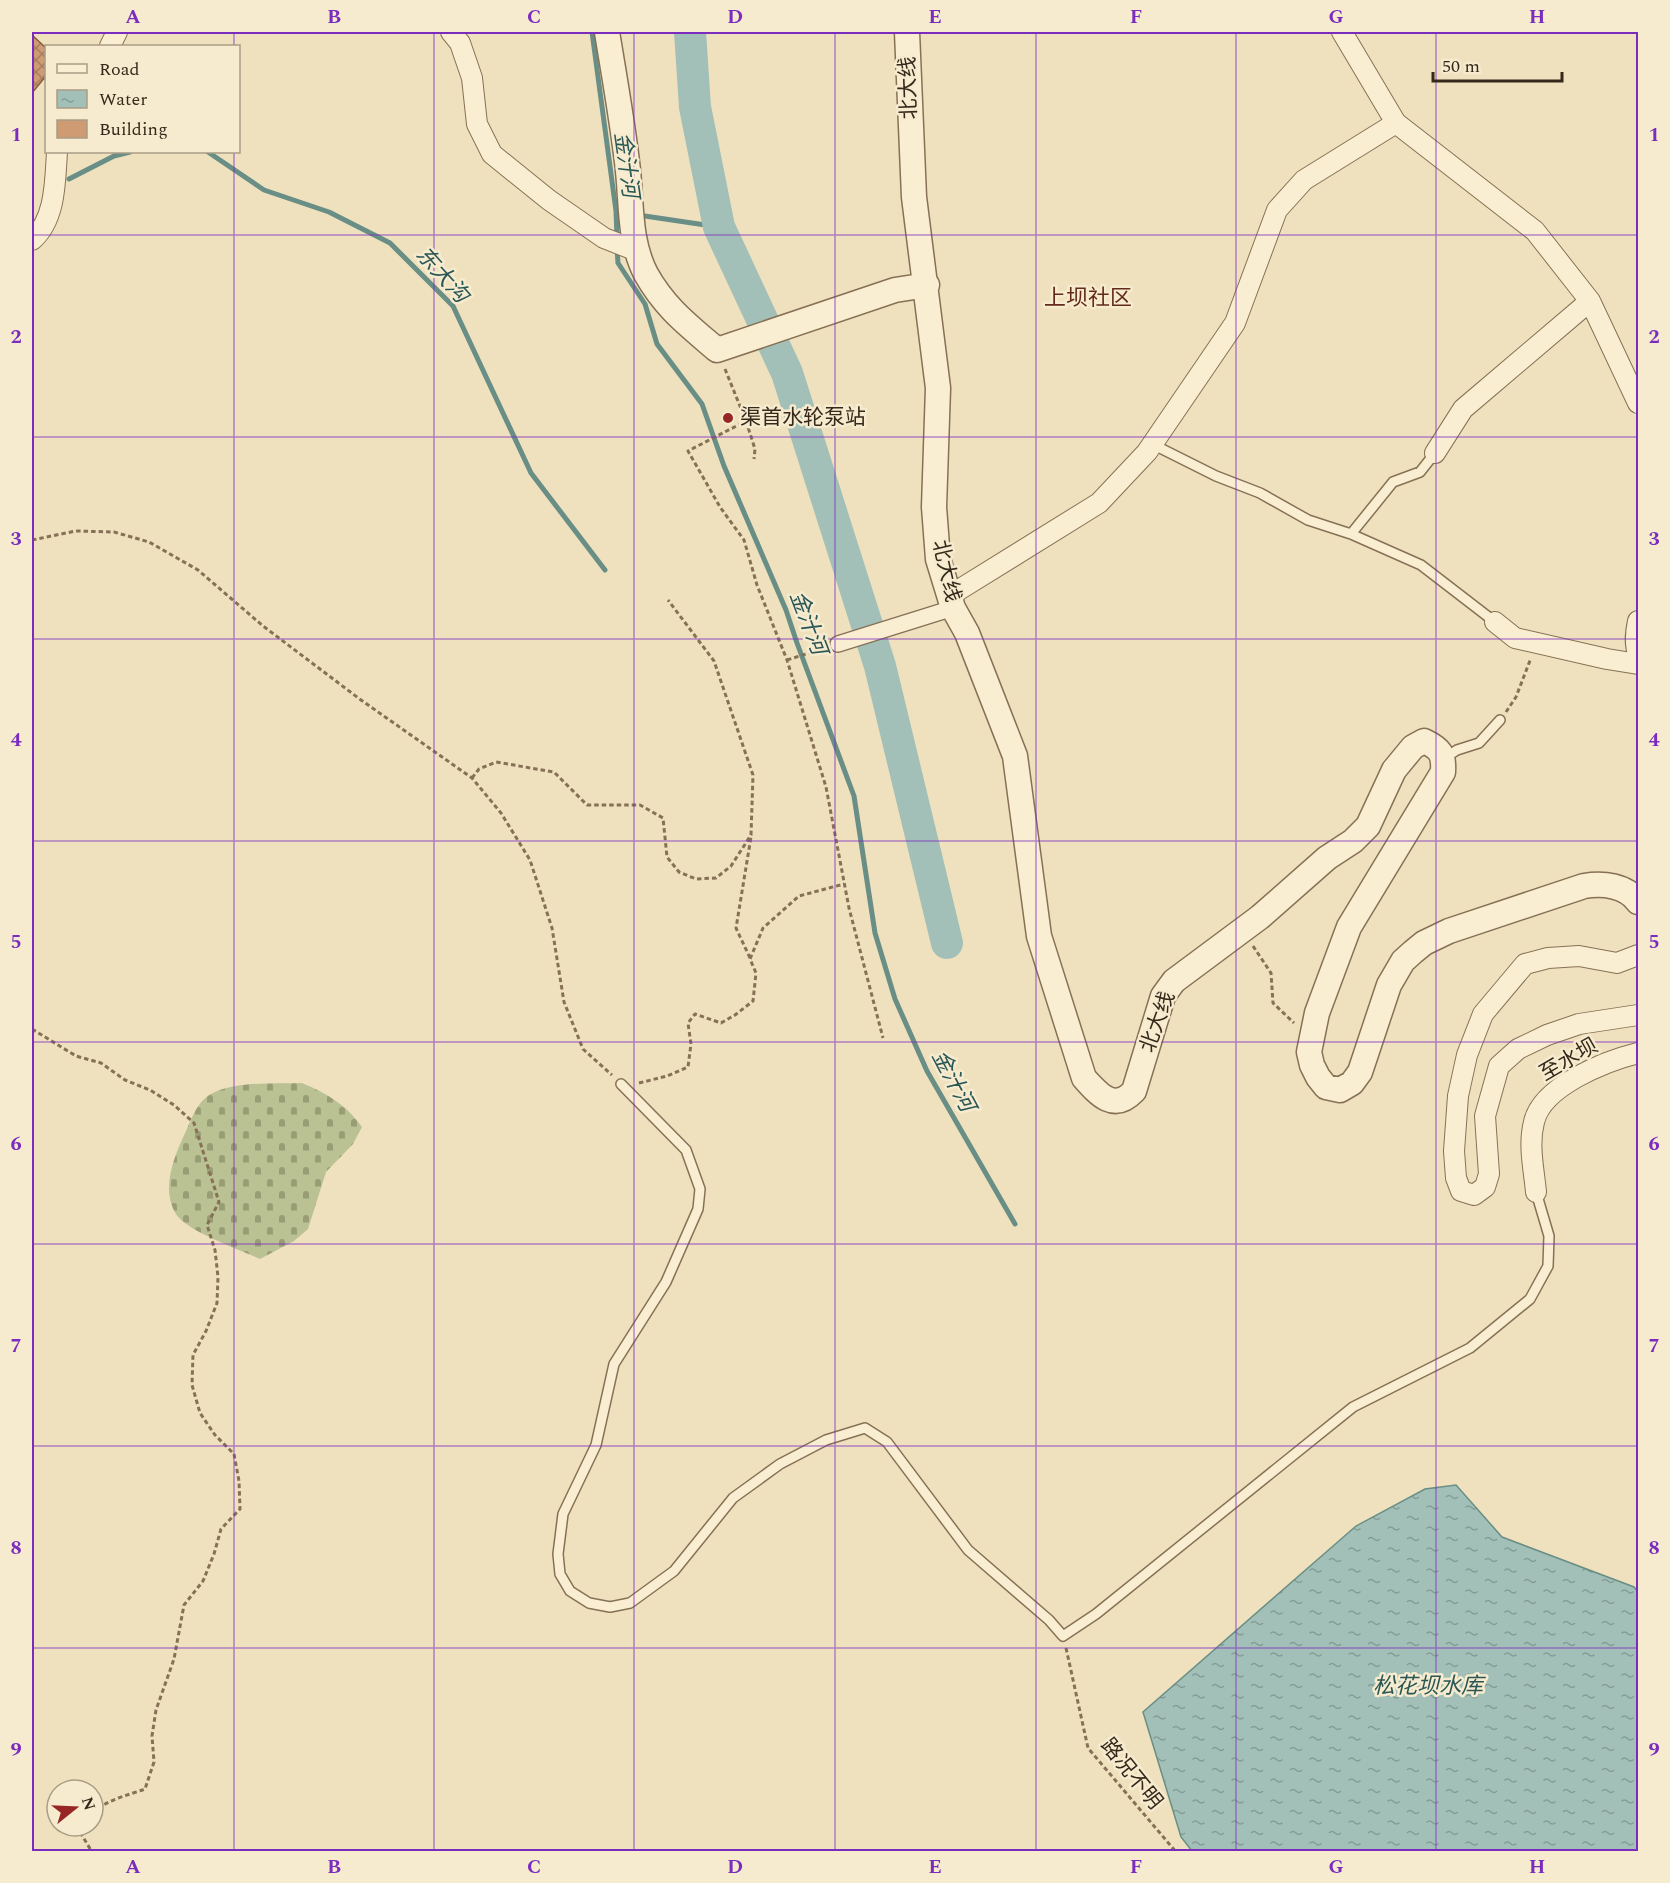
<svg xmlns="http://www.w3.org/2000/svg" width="1670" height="1883" font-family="Spectral,'Noto Sans SC',serif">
<defs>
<pattern id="cemetery-stones" width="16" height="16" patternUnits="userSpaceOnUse" patternTransform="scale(1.5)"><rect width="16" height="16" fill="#bac192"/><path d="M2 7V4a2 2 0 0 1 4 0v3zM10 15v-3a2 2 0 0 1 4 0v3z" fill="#989d76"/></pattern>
<pattern id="water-ripples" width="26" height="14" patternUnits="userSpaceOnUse" patternTransform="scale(1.5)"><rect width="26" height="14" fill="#a2c0b8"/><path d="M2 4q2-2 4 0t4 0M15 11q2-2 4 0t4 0" fill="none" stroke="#859c95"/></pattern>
<pattern id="building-cross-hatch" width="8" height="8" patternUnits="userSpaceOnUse" patternTransform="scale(1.5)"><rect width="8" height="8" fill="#ce9b73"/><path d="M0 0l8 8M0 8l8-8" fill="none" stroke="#a87e5e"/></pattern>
</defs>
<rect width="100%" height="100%" fill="#efe1be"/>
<path fill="url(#cemetery-stones)" d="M302,1083c24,10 45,22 60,44l-9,17 -27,28 -18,57 -14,12 -34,18c-19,-9 -74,-28 -84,-45 -16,-26 -1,-59 10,-83 7,-15 12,-32 29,-39 26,-11 59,-8 87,-9z"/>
<path fill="url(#water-ripples)" stroke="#698e85" stroke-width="1.5" d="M1456,1485l46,52 132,50 4,5v259h-446l-11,-14 -38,-125 213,-186 69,-37z"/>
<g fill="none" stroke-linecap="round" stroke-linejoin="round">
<path stroke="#698e85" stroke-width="5" d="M592,32l24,179 1,27
M208,152l56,38 65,22 61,31 63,63 78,167 74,97
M69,179l45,-23 16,-4
M638,215l81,12
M617,248l1,15 27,41 12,40 45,60 22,62 62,144 11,33 57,153 21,137 20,66 32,72 88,153"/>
<path stroke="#a2c0b8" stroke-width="32" d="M690,32l5,75 24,120 68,146 93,293 67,277"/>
</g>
<path fill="url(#building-cross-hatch)" stroke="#875b3c" stroke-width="1.5" d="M32,35l14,13v28l-14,17z"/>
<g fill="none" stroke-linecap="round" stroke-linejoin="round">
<defs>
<path id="service" d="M1152,444l64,32 44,17 48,27 43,14 70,31 74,57
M1351,534l42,-52 27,-10 15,-19
M1443,759l14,-9 22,-7 21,-23
M621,1084l65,66 14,39 -2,20 -32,73 -52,82 -18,81 -33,69 -5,40 2,20 10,17 19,12 21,4 20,-4 44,-32 59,-73 47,-34 46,-24 39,-12 22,14 81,108 81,70 14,16 33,-22 257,-207 117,-59 60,-49 18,-33 1,-30 -13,-44"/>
<path id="pedestrian" d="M838,644l115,-36"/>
<path id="minor" d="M451,32l9,11 12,35 5,46 15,30 57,46 55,38 33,13
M1342,32l54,91 139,108 55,70 48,102
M110,46l7,-14
M32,240c24,-21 23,-59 25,-88
M1435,453l28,-44 127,-108
M949,596l150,-93 48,-51 88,-129 42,-113 27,-30 92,-57
M1638,621c-2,10 -4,22 0,32
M1495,622l20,16 92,21 31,5
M1638,955l-21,8 -38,-7 -31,2 -23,6 -42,50 -16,41 -9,41 -4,55 2,27 5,13 13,4 11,-8 4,-13 -4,-58 14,-50 19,-17 29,-14 32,-11 59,-9
M1536,1192c-2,-22 -8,-47 -2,-70 8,-36 72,-61 104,-69"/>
<path id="tertiary" d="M607,32c7,43 15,87 20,130 5,37 1,78 19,112 19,34 42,51 71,76l178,-60 32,-5
M907,32l7,165 24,191 -4,119 4,52 15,49 14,25 48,123 24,180 45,142c15,17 30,34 50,13l29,-95 11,-15 86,-64 67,-59 26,-17 15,-15 26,-56 19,-23 11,-6c17,8 20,13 19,31l-94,155 -32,86 -8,39 3,13 6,12 8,10 14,3 12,-7 8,-11 29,-87 14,-24 10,-9 11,-9 25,-12 135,-45c19,-3 42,-1 54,16"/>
</defs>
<use href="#service" stroke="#877156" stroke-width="12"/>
<use href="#pedestrian" stroke="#877156" stroke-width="18"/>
<use href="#minor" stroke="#877156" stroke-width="22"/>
<use href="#tertiary" stroke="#877156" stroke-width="27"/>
<path stroke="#877156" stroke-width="3" stroke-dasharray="4.5 3" stroke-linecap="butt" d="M725,369l21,52 -58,30 32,56 24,33 13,45 30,75 39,127 23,121 34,130
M746,421l9,28 -1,10
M32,540l44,-9 38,1 35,10 49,28 65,56 98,74 111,78 29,35 29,47 22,68 12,74 19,47 29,26
M787,660l38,-12
M1506,712l10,-15 15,-39
M472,778l7,-9 17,-7 58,10 33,33h53l23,13 4,39 12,15 17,7 20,-1 15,-12 20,-31 2,-60 -39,-114 -46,-61
M1253,946l18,27 2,30 21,20
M750,958l-14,-30 15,-91
M32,1029l44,27 25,7 24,17 25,10 24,15 20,18 25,79 -12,23 8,25 3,27 -1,26 -11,28 -13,24 -1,30 8,28 15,22 19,19 5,27 1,28 -19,20 -7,25 -11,27 -19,24 -10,54 -18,51 -4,26 2,26 -9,27c-16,6 -41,11 -52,25
M639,1083l28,-7 21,-9 3,-23 -3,-21 7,-9 26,9 14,-8 18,-14 3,-28 -6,-14 13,-31 36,-32 45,-12
M1066,1648l22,100 88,104
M84,1826l-4,6 12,20"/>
<use href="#service" stroke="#f9eed1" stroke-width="9"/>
<use href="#pedestrian" stroke="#f9eed1" stroke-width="15"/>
<use href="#minor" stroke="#f9eed1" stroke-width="20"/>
<use href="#tertiary" stroke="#f9eed1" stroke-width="24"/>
</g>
<path fill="none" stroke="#7b2cbf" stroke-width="1.5" stroke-opacity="0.55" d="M234,32v14M434,32v1820M634,32v1820M835,32v1820M1036,32v1820M1236,32v1820M1436,32v1820M234,152v1700M32,235h1606M32,437h1606M32,639h1606M32,841h1606M32,1042h1606M32,1244h1606M32,1446h1606M32,1648h1606"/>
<circle fill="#972725" stroke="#f6ebce" stroke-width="2" cx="728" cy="418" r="6"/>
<g text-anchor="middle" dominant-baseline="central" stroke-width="5" stroke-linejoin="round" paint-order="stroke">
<g font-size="21" fill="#36291b" stroke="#f6ebce">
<text transform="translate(909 88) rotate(-92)">北大线</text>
<text transform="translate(946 571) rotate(77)">北大线</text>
<text transform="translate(1158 1022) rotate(-70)">北大线</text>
<text transform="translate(1569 1060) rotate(-30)">至水坝</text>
<text transform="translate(1131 1774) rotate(51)">路况不明</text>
</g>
<g font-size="21" fill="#36291b" stroke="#f6ebce" text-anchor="start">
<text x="740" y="418">渠首水轮泵站</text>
</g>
<g font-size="22" font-style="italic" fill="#2a5655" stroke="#f6ebce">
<text transform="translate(626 165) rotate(82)">金汁河</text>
<text transform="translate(442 275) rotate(48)">东大沟</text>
<text transform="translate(808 623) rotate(69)">金汁河</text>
<text transform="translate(953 1081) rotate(62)">金汁河</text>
<text x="1428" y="1686">松花坝水库</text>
</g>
<g font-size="22" fill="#642b1a" stroke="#f6ebce">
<text x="1088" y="298">上坝社区</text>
</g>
</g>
<rect width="1670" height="1883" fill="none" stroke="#f6ebce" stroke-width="66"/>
<rect x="45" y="45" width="195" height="108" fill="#f6ebce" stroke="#a99d86" stroke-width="1.5"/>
<rect x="57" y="64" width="30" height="9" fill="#f9eed1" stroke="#a99d86" stroke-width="1.5"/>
<text x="99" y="75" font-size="18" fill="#36291b">Road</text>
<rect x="57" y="90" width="30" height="18" fill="url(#water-ripples)" stroke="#a99d86" stroke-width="1.5"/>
<text x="99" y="105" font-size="18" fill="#36291b">Water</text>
<rect x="57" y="120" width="30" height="18" fill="#ce9b73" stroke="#a99d86" stroke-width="1.5"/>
<text x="99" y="135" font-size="18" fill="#36291b">Building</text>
<g transform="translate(75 1808) rotate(72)"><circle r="28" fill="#f6ebce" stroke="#a99d86" stroke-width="1.5"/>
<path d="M0-4.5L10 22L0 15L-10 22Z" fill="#972725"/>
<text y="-9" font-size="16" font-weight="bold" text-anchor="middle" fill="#36291b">N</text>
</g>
<path d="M1433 72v9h129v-9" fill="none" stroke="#36291b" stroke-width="3"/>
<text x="1442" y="72" font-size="18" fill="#36291b" stroke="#f6ebce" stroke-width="4.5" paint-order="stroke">50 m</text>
<rect x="33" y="33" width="1604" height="1817" fill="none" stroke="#7b2cbf" stroke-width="2"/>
<g font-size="20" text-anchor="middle" font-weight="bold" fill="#7b2cbf">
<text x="133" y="23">A</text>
<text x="334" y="23">B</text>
<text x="534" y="23">C</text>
<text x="735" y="23">D</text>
<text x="935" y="23">E</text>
<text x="1136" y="23">F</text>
<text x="1336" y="23">G</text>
<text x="1537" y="23">H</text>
<text x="16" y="141">1</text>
<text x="1654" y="141">1</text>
<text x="16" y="343">2</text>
<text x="1654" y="343">2</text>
<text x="16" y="545">3</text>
<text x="1654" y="545">3</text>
<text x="16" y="746">4</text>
<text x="1654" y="746">4</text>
<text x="16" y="948">5</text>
<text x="1654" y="948">5</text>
<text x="16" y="1150">6</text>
<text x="1654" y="1150">6</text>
<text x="16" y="1352">7</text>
<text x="1654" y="1352">7</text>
<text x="16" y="1554">8</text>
<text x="1654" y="1554">8</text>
<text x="16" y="1756">9</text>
<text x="1654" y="1756">9</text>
<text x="133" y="1873">A</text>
<text x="334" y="1873">B</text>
<text x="534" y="1873">C</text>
<text x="735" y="1873">D</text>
<text x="935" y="1873">E</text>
<text x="1136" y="1873">F</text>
<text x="1336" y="1873">G</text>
<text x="1537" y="1873">H</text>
</g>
</svg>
